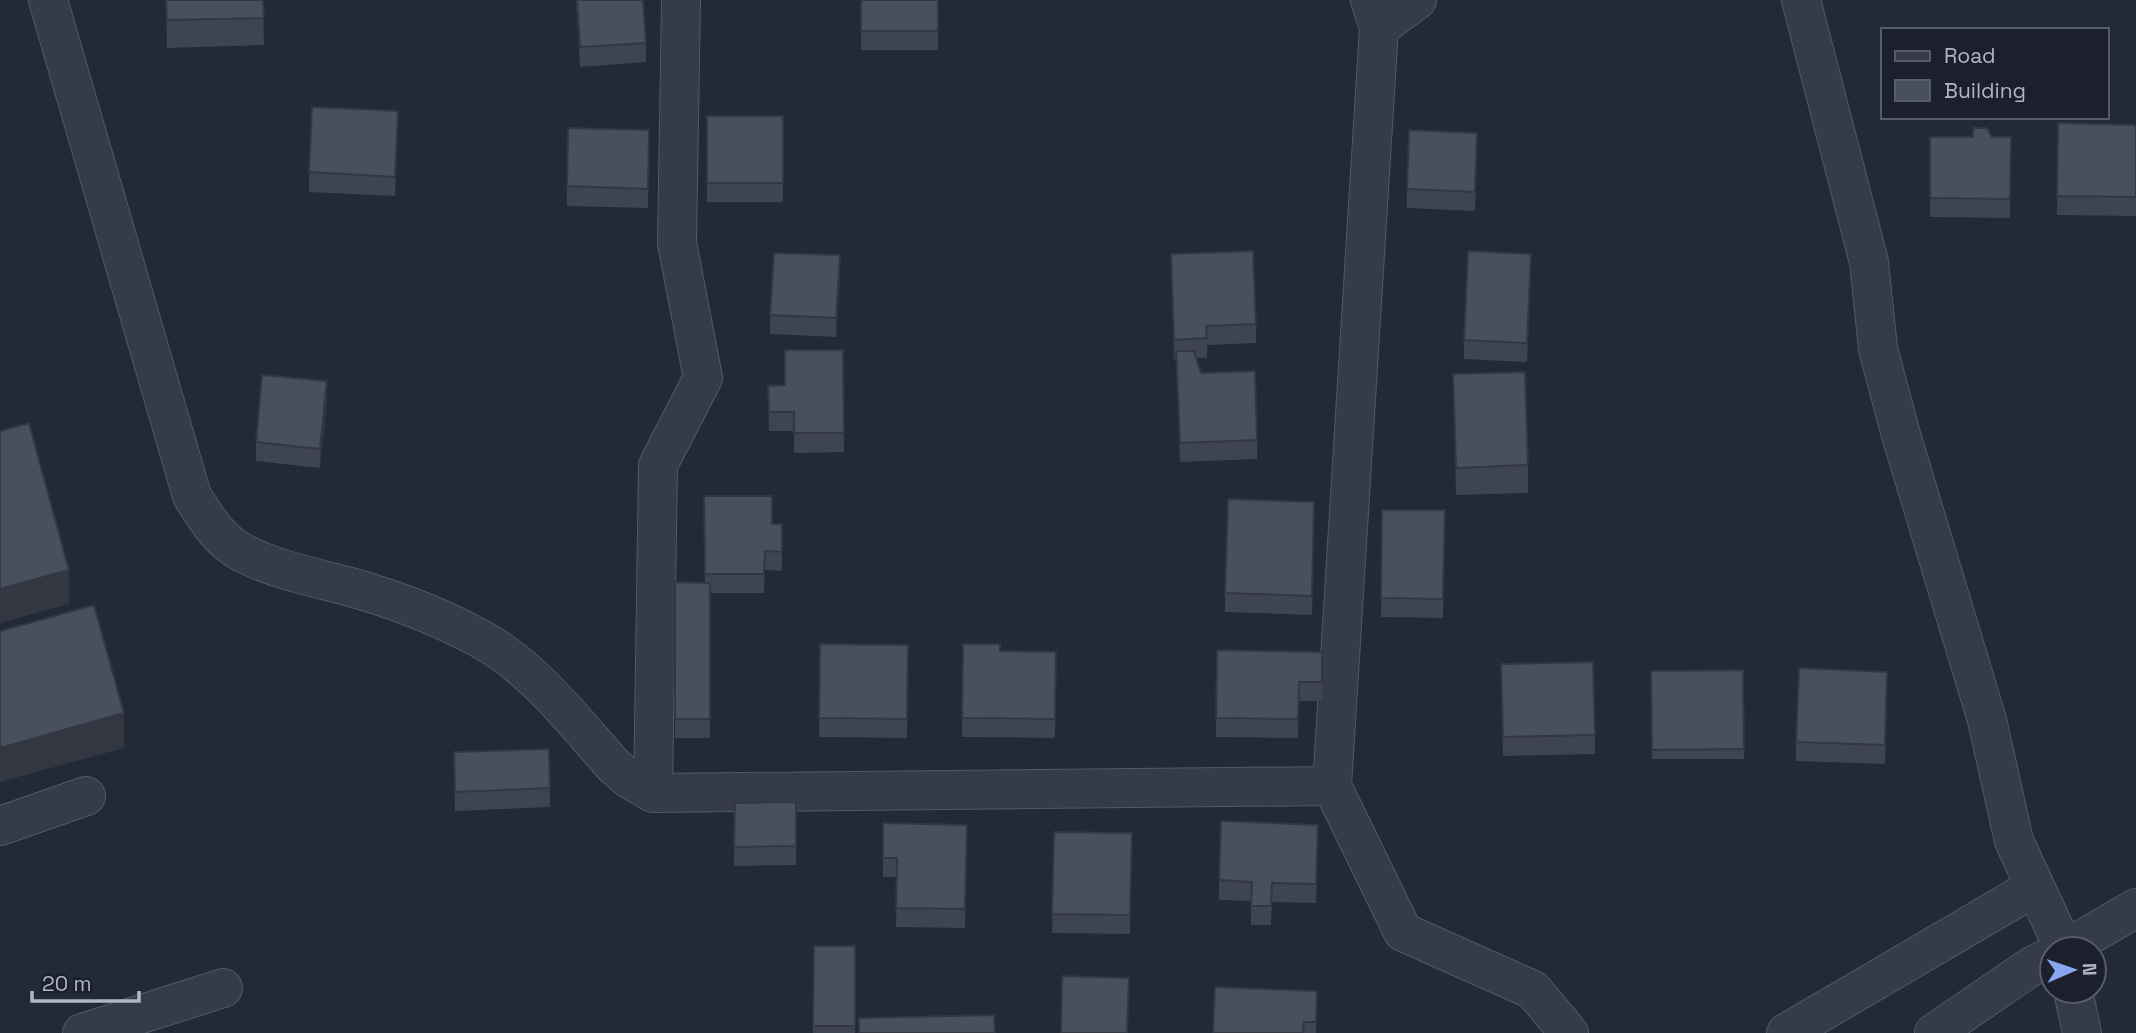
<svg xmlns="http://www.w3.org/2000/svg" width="2136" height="1033" font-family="'Space Grotesk',sans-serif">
<rect width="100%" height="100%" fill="#222937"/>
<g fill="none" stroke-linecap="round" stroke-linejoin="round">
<defs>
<path id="minor" d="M48,0l144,496c14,22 28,46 53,58 36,18 78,25 116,36 40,12 81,28 118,48 54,29 94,82 134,127l16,14 24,14
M681,0l-4,243 26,135 -45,87 -5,328 679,-7
M1370,0l9,28 -47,758 71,146 130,58 36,43
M1801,0l68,262 9,87 23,86 86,285 27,121 50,108
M1379,28l38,-28
M0,826l86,-30
M2066,949l70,-41
M2073,991l9,42
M82,1033l141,-45
M1786,1033l249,-146
M1934,1033l98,-67 20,-10"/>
</defs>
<use href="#minor" stroke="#535965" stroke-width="40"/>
<use href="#minor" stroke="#353b47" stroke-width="38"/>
</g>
<path fill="#3e4452" d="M166,0h97l1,45 -97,3z
M576,0h67l3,43v19l-66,5z
M861,0h77v50h-77z
M707,116h76v86h-76z
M2058,123l78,2v91l-79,-1z
M398,130l-3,66 -86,-4v-20z
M1930,137h81l-1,81 -80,-1z
M649,149l-1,59 -81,-2v-20z
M1477,152l-2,59 -68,-3v-19z
M1171,254l85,70v19l-49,2v13h-11l5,15 56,67v19l-77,3 -4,-103h-2z
M1531,273l-4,89 -63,-3v-19z
M840,274l-4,63 -66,-3v-19z
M843,350l1,102 -50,1v-22h-25l-1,-45 17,-1z
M1453,374l75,91v28l-72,2z
M327,400l-7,68 -64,-7v-19z
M704,496l68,28h10v47l-17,-1 -1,23h-54v145h-35v-156l30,1z
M1382,510h63l-2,108 -62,-1z
M1314,521l-2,94 -87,-3v-19z
M820,644l88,1 -1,93 -88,-1z
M963,644l37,7 56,1 -1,86 -93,-1z
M1217,650l105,2v49h-23l-1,37 -82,-1z
M1501,664l94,71v19l-92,2z
M1743,670l1,89h-92l-1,-88z
M1887,691l-2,73 -89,-3v-19z
M454,752l96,36v19l-95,4z
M796,802v63l-62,1 1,-63z
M883,823l84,2 -2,103 -69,-1 1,-50h-14z
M1054,832l78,1 -2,101 -78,-1z
M1318,844l-2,59 -44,-1 -1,23h-20v-24l-32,-1v-20z
M814,946h41v87h-42z
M1317,1010l-1,23h-103z"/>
<path fill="#323742" d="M398,111v19l-3,66v-19z
M1531,254v19l-4,89v-19z
M840,255v19l-4,63v-19z
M327,381v19l-7,68v-19z
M69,570v34l-69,19v-34z
M1887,672v19l-2,73v-19z
M124,713v35l-124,34v-34z"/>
<path fill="#484f5f" stroke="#323742" stroke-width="2" d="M166,0h97l1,18 -97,2z
M577,0h66l3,43 -66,4z
M861,0h77v31h-77z
M312,107l86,4 -3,66 -86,-5z
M707,116h76v67h-76z
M2058,123l78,2v72l-79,-1z
M568,128l81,2 -1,59 -81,-3z
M1973,128h14l5,9h19l-1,62 -80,-1v-61h43z
M1409,130l68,3 -2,59 -68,-3z
M1253,251l3,73 -50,2 1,12 -33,2 -3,-86z
M1468,251l63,3 -4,89 -63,-3z
M774,253l66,2 -4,63 -66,-3z
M785,350h58l1,83h-50v-21h-25l-1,-26 17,-1z
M1176,351h18l7,22 54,-2 2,69 -77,3z
M1525,372l3,93 -72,3 -3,-94z
M262,375l65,6 -7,68 -64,-7z
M29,423l40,147 -69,19v-158z
M704,496h68v28h10v28l-17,-1 -1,23h-59z
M1228,499l86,3 -2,94 -87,-3z
M1382,510h63l-2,89 -62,-1z
M675,582l35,1v136h-35z
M94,605l30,108 -124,35v-117z
M820,644l88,1 -1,74 -88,-1z
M963,644h37v7l56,1 -1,67 -93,-1z
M1217,650l105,2v30h-23l-1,37 -82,-1z
M1593,662l2,73 -92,2 -2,-73z
M1799,668l88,4 -2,73 -89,-3z
M1743,670l1,79 -92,1 -1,-79z
M549,749l1,39 -95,4 -1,-40z
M796,802v44l-62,1 1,-44z
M1221,821l97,4 -2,59 -44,-1 -1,23h-20l1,-24 -33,-2z
M883,823l84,2 -2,84 -69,-1 1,-50h-14z
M1054,832l78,1 -2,82 -78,-1z
M814,946h41v80h-42z
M1062,976l67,2 -2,55h-66z
M1215,987l102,4 -1,31h-12l-1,11h-90z
M994,1015l1,18h-136v-15z"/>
<rect x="1881" y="28" width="228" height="91" fill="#1b202c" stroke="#575c69" stroke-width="2"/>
<rect x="1895" y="51" width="35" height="10" fill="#353b47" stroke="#575c69" stroke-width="2"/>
<text x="1944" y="63" font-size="21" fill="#b0b6c4">Road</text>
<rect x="1895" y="80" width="35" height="21" fill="#484f5f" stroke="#575c69" stroke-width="2"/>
<text x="1944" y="98" font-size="21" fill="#b0b6c4">Building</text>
<g transform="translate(2073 970) rotate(88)"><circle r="33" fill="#1b202c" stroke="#575c69" stroke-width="2"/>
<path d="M0-5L12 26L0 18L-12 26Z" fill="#89a6f0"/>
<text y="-10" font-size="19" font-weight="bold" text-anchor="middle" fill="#b0b6c4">N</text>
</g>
<path d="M32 991v10h107v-10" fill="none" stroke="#b0b6c4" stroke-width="3.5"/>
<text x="42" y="991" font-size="21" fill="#b0b6c4" stroke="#1b202c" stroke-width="5" paint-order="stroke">20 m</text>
</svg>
